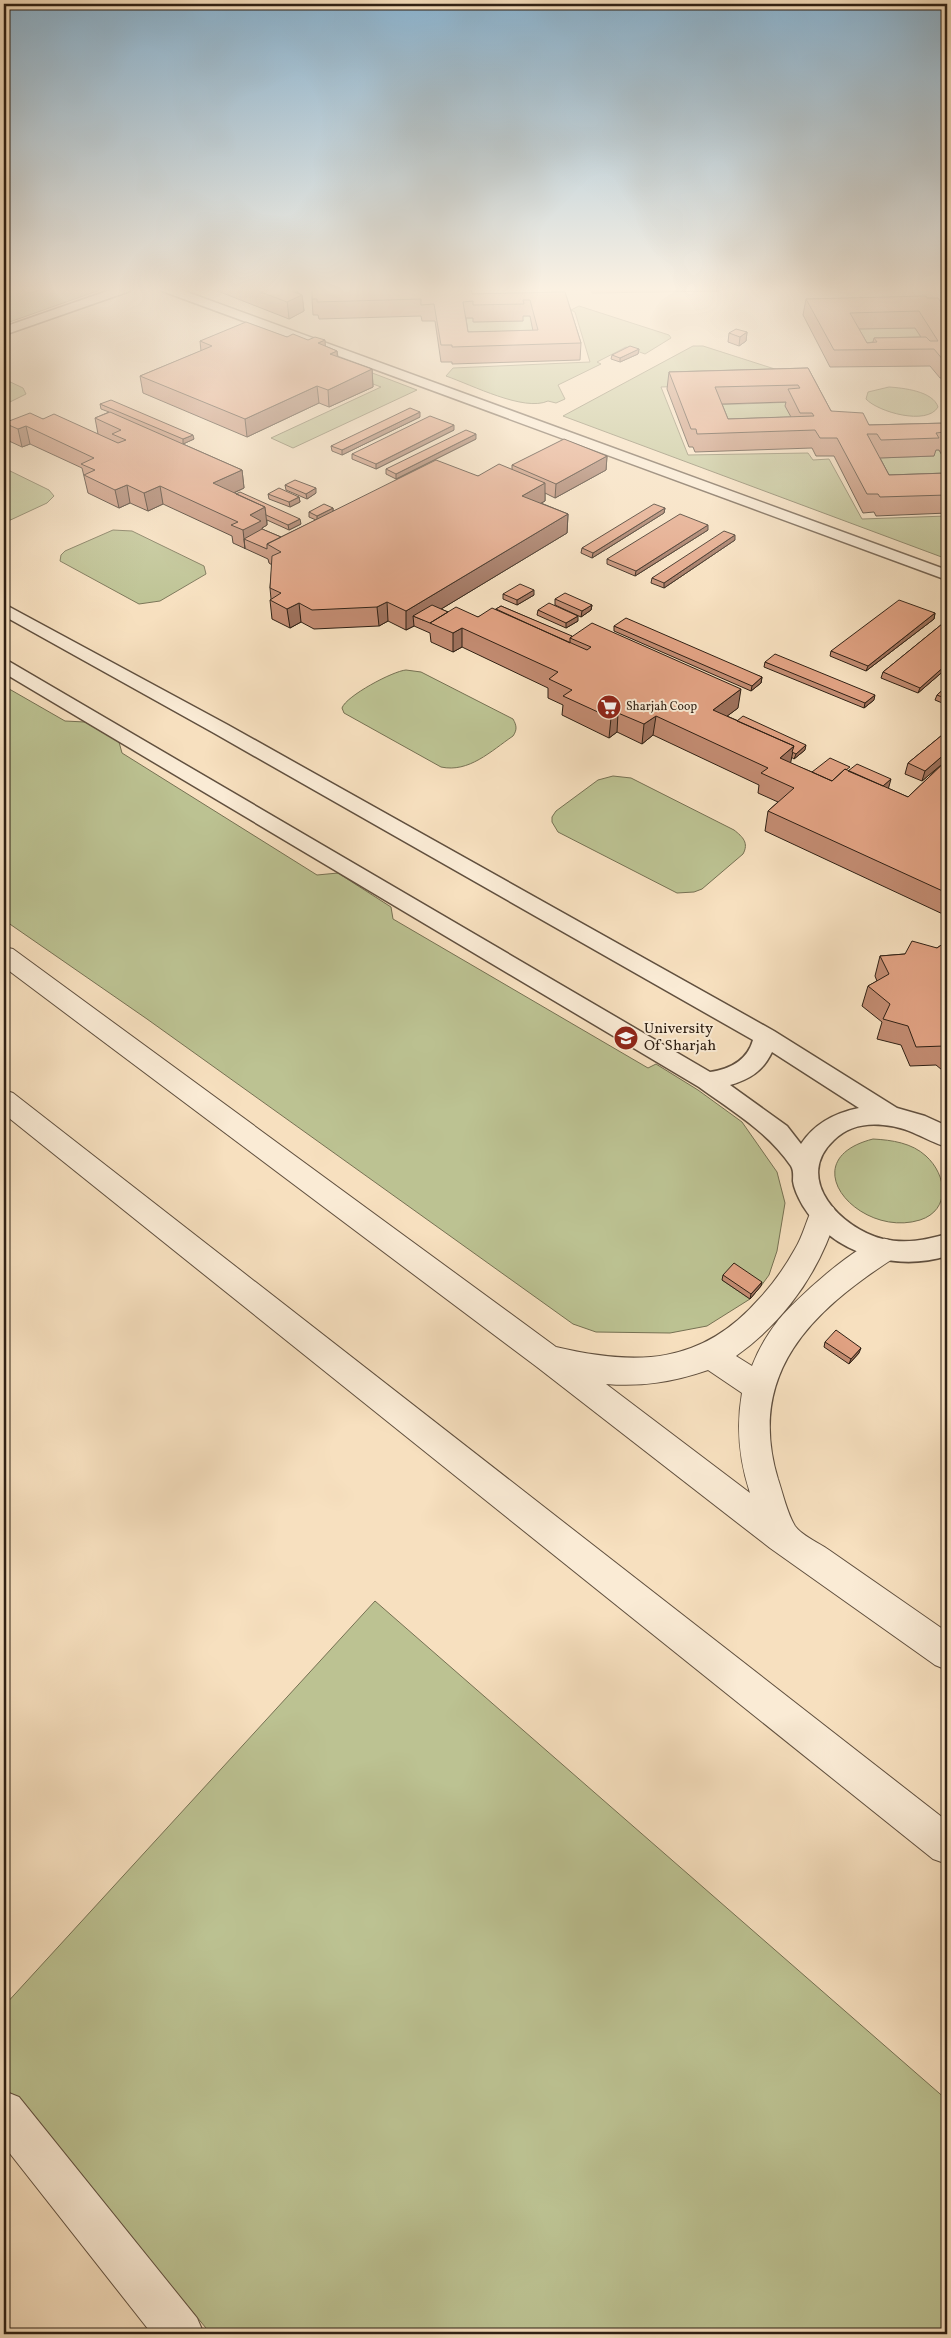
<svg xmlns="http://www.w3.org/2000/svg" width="951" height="2338" font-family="Vollkorn,serif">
<rect width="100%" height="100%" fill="#f7e0bf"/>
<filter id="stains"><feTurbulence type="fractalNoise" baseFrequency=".004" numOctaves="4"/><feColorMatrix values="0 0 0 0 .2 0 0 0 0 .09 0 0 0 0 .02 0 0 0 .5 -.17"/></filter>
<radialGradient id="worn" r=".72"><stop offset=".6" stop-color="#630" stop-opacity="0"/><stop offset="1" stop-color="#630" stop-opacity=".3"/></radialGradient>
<path fill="#bcc292" stroke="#767153" d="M4,288h11l15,5 16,-5h48l6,2 -96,34z
M579,306l90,29 2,3 -26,16 -19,-7 -29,15 4,2 -43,21 7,14 -9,4 -8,-2c-24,11 -76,-16 -102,-25l7,-8 137,-6 -15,-50 -4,-2z
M522,316h8l7,31 -69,2 -4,-31h9l1,4 49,-1z
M915,328l19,30 -63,-3 -24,-26z
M693,346h10l106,34 -5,2 -143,5 27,68 120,-2 5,7 16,-1 33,60 85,-3v43l-384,-143z
M354,366l63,24 -124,58 -22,-10 110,-51 -40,-15z
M4,379l19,9 3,6 -22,11z
M889,387c14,1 44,4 49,20 -11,19 -60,5 -72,-8l2,-7z
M795,402l2,29 -71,6 -14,-32z
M931,450h8l8,14v27l-62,2 -8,-35 57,-2z
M4,468l45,22 5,6 -7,7 -43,20z
M113,530l19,1 72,35 2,8 -46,27 -21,3 -79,-43 1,-6 4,-4z
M406,670l15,2 92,47c4,7 4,11 0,17 -22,15 -44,37 -72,31l-97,-54 -2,-5c4,-12 51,-37 64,-38z
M4,686l61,35 20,1 34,20 3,11 195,122 21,-2 53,34 2,12 255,149 8,-4 42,26 44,32 35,50 8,31 -8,48 -8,24 -8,11 -39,-6 28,19 -43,27 -37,7 -74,-1 -23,-8 -426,-305 -143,-99z
M613,776l18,2 103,52c9,7 15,13 9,24l-41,35 -8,3 -17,1 -119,-61 -6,-10v-5l4,-6 42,-31z
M873,1139c19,1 39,4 53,17 21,19 25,54 -6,64 -61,19 -130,-60 -47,-81z
M375,1601l572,499v234h-736l-207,-248v-80z"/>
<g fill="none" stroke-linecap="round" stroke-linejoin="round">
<defs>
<path id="minor" d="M116,288h16l-2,3 -126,44v-8z
M160,288h16l771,282v10l-785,-289z
M4,604l224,121 546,306 123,77 28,8 22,10v21c-23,-7 -37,-20 -64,-22 -18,-2 -36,2 -49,15 -42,39 8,89 49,99 23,5 43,1 64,-5v22c-52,16 -114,-2 -144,-50 -4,-7 -9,-17 -10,-25 0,-5 1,-10 -2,-15 -23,-34 -59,-55 -92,-79l-695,-414v-12l6,1 700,410c20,-3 37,-11 43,-32l-539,-307 -210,-117zM772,1052l87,56c-24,5 -44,15 -58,36l-14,-18 -57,-41c20,-6 33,-14 42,-33z"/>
<path id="tertiary" d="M4,947l9,2 543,398c81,19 145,18 203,-48 14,-15 26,-32 36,-50 8,-13 11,-28 18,-42l10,-3 10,3 4,8c-18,57 -52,106 -101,141l16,10c6,-16 15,-31 25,-44 15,-20 82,-81 106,-83 3,-1 8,2 11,3l4,8 -4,8c-82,53 -148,115 -116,221 5,15 9,34 17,47 6,9 24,17 34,24 39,27 79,55 118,82v38l-12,-5 -165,-117 -233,-181 -533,-400zM708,1370l34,23c-6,35 -3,66 8,100l-144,-109c36,3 67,-2 102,-14z
M4,1090l9,3 934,728v43l-14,-5 -929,-745z
M4,2091l15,6 178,221 7,16h-52l-148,-188z"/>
</defs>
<use href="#minor" stroke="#61503f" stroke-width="3"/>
<use href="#tertiary" stroke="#61503f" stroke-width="2"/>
<use href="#minor" fill="#faebd5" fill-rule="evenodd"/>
<use href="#tertiary" fill="#faebd5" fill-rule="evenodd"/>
</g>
<path fill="#c28b71" stroke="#2f2014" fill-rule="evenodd" d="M203,288h94l1,5 4,2 2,16 -15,8 -79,-31 -3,1z
M412,288h59l1,6 93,-2 16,51 -1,17 -128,4v-2h-11l-6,-41h-13l-1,-5 -102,3 -1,-4h-5l-1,-16 38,-9zM523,316h7l3,15 -65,1 -2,-14h7v4l50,-1z
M590,288h130v3l-128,2z
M927,298l20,13v67h-7l-10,-12 -100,1 -27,-52 3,-16zM915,328l6,9 -47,1 -1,4 -6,1 -8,-14z
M747,332l-1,9 -7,5 -11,-4 1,-9z
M287,337l38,9 12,5 1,6 34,12 1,18 -44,20 -10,-4 -72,34 -104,-44 -3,-17 61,-25 -1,-10z
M639,349l-1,5 -18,8 -9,-3 1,-4z
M808,368l23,43 38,14 78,-2v41l-8,-14h-3l-2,6 -54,2 9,17 58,-2v40l-71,3 -2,-4 -11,1 -29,-57h-18l-4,-8 -117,4 -2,-5h-4l-22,-58 2,-17zM786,402l-1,4 6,11 -63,2 -6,-15z
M100,404l94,35 -11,5 59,26 2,18 -10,5 67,31 -12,6 -22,-10v5l-5,3v1l19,8 35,-17 -7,-3v-5l24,-4v3l145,-35 34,-6v-5l95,-9 -1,14 -51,28 -10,-5v8l-4,2 27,11 -1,19 -126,76 7,3 30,5 18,-8 5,-3 237,102 -11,8 78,34 -11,9 -3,-2 -1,6 22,9 37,-1 59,26 39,-37 -25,21 -17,-7 3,-11 39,-32v185l-182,-85 3,-20 10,-9 -20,-9 1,-8 -106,-50 -11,9 -25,-12 -8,6 -47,-23 1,-10 -15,-7v-10l-86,-41 -9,5 -22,-10 -1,-9 -16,-7 -8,4 -18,-9 -9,5 -65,3 -13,-7 -11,6 -18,-9 -2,-19 1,-1 -1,-11 2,-23 -3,-2 -1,-4 -35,-16 -1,-7 -69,-32 -15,7 -18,-8 -11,5 -31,-15 -6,-25 -52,-24 -8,3 -13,-6 -5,-18 39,-4 55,15 -3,-16 14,-6 -8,-3z
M420,417l-78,38 -10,-4 -1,-5z
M454,430l-78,39 -24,-10v-5z
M476,439l-80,40 -10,-5v-5z
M285,485l31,8 -9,6 -21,-9z
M268,494l31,3 1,5 -10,5 -21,-8z
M665,508l-1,5 -72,45 -11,-5 1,-5z
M708,530l-73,46 -28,-12v-5z
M735,540l-71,48 -13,-5 1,-5z
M503,594l31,1 -17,10 -14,-6z
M555,599l37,6 -1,5 -10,7 -26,-12z
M538,610l40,11 -12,7 -29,-13z
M935,613l-1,6 -68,52 -36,-15 1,-5z
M947,620v48l-29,25 -37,-15 2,-6z
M614,626l148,51 -1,6 -10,8 -137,-60z
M765,662l109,38 -10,8 -100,-41z
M947,686v19l-12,-5 2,-5z
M947,941v133l-11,-9 -26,1 -9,-21 -24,-6 5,-17 -20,-16 6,-20 9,-5 -2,-5 5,-20 25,-2 32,-6z
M723,1275l38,11 -11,13 -28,-19z
M825,1342l34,11 -10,11 -25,-17z"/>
<path fill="#9e715c" stroke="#2f2014" d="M290,288h7l1,9 4,-2 2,16 -15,8 -3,-30z
M747,332l-1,9 -7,5 1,-9z
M325,340l1,17 -8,-14z
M639,349l-1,5 -18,8v-4z
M337,351l1,17 -8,-14z
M372,369l1,18 -44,20 -1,-17z
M317,386l2,17 -72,34 -2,-18z
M420,412v5l-78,38v-5z
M454,425v5l-78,39v-5z
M26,426l4,18 -8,3 -4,-18z
M476,434v5l-80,40v-5z
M193,435l1,4 -11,5v-5z
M607,456l-1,14 -51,28 1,-14z
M242,470l2,18 -28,13 -3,-18z
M545,483v18l-24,13 1,-18z
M127,485l3,18 -11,5 -4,-18z
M160,486l3,18 -15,7 -4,-18z
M316,488v5l-9,6 -1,-5z
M299,497l1,5 -10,5 -1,-5z
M265,507l2,18 -5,3 2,11h-20l1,10 -2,-19 7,-15z
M333,508v5l-16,8v-5z
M665,508l-1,5 -72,45 1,-5z
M568,514l-1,19 -144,87 -10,-4 1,10 -8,4v-19z
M300,519l1,5 -12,6 -1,-5z
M708,525v5l-73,46 1,-5z
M735,535v5l-71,48v-5z
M534,590v5l-17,10v-5z
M387,602l1,19 -9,5 -2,-19z
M299,603l2,19 -11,6 -3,-19z
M592,605l-1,5 -10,7 1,-6z
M935,613l-1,6 -68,52 2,-5z
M578,616v5l-12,7v-5z
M462,628v19l-9,5v-19z
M947,664v4l-29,25 2,-5z
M762,677l-1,6 -10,8 1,-5z
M741,689l-3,19 -28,21 3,-19z
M875,695l-1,5 -10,8 1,-5z
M618,713l-1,19 -8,6 2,-20z
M656,716l-3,19 -11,9 2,-20z
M806,745l-1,5 -11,9 2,-5z
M794,746l-4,20 -10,-8z
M947,752v8l-25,21 3,-10z
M891,779l-3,11h-10z
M762,1282l-1,4 -11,13 1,-5z
M861,1348l-2,5 -10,11 2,-5z"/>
<path fill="#e1a283" stroke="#2f2014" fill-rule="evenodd" d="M250,288h40l-4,1 16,6 -15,7z
M312,288h37v2l74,-2h48l1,6 93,-2 16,51 -129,4v-2h-11l-7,-41 -13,1v-6l-104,3v-3h-5zM523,300h7l8,30 -70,2 -5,-30 10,-1v4l51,-1z
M926,296l1,2h11l9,13v49l-3,1 -10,-12 -100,1 -28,-51zM919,311l19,30h-8l-4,-4 -52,1 3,4 -10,1 -17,-30z
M246,322l41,15 6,-3 15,6 7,-3 10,3 -7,3 19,8 -7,3 42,15 -44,21 -11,-4 -72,33 -105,-43 72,-30 -12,-5z
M736,329l11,3 -7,5 -11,-4z
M630,346l9,3 -19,9 -8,-3z
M808,368l23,43 32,2 6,12 78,-2v15l-3,-6 -8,1 3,5 -58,2 -4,-6h-10l22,41 58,-2v22l-67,2 -2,-3h-11l-30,-56h-17l-5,-8 -118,4 -1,-5h-5l-22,-57zM798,385l2,3 -12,1 12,24h12l2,3 -86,3 -13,-32z
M111,400l82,35 -10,4 -83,-35z
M410,408l10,4 -78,38 -11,-4z
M110,412l132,58 -29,13 52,24 -15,8 11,6 -18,9 -12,-5 7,-3 -78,-36 -16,7 -17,-8 -12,5 -31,-15 11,-5 -14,-6 13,-6 -68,-32 -8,3 -14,-6 26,-10 13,6 11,-5 64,29 8,-3 -14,-6 9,-4 -26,-12z
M430,416l24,9 -78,39 -24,-10z
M466,430l10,4 -80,40 -10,-5z
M564,439l43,17 -51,28 -44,-19z
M436,460l42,16 21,-12 46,19 -23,13 46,18 -162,97 -19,-9 -10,5 -65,3 -13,-7 -12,6 -17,-9 11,-7 -11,-5 2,-32 9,-4 -14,-8z
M295,480l21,8 -10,6 -21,-9z
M279,488l20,9 -10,5 -21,-8z
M240,492l60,27 -12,6 -22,-10 -1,-8 -29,-13z
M324,504l9,4 -16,8 -8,-4z
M654,504l11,4 -72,45 -11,-5z
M680,514l28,11 -72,46 -29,-12z
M262,529l19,8 -14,7v5l-23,-10z
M724,531l11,4 -71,48 -12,-5z
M520,584l14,6 -17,10 -14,-6z
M565,593l27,12 -10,6 -27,-12z
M899,600l36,13 -67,53 -37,-15z
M549,603l29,13 -12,7 -28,-13z
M432,605l16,7 -18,11 -17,-7z
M501,606l71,30 -2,2v5l-74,-34z
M456,607l22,10 14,-9 95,42 4,-3 -21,-9 22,-15 149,66 -28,21 81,36 -14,12 52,23 13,-12 63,28 39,-37v133l-179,-82 26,-23 -33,-15 7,-5 -112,-52 -12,8 -26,-11 -7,5 -48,-22 9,-6 -23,-11 9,-7 -96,-44 -9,5 -23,-10z
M626,618l136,59 -10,9 -138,-60z
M947,620v44l-27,24 -37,-16z
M775,654l100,41 -10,8 -100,-41z
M947,686v13l-10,-4z
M743,716l63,29 -10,9 -4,-2 2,-6 -57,-25z
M947,731v21l-22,19 -17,-8z
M830,758l20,9 -4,3 -1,-1 -13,12 -20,-9z
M857,764l34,15 -8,7 -35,-15z
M912,941l25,7 10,-7v107l-3,-2 -28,1 -8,-21 -25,-7 7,-15 -22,-18 21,-12 -9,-18 25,-2z
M734,1263l28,19 -11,12 -28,-19z
M836,1330l25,18 -10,11 -26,-17z"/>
<linearGradient id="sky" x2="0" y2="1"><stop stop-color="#8bb7d6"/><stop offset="0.47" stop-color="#fbf1e2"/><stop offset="1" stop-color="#fbf1e2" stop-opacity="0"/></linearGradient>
<rect width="951" height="615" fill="url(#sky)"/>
<defs>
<symbol id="supermarket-disc" viewBox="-11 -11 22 22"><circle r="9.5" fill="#8f2418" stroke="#faebd5"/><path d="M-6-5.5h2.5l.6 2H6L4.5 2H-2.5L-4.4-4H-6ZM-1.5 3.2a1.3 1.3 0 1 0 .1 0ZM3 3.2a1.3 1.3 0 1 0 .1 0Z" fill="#fff"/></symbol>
<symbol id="university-disc" viewBox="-11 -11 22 22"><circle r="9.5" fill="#8f2418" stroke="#faebd5"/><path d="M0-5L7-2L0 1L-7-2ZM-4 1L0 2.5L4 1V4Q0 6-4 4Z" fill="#fff"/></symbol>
</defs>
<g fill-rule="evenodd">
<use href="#supermarket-disc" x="595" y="693" width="28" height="28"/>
<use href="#university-disc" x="612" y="1024" width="28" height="28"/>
</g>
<g text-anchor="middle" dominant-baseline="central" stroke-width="4" stroke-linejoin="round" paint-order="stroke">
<g font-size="12" fill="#2f2014" stroke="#faebd5" text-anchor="start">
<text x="626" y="707">Sharjah Coop</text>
</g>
<g font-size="15" fill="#2f2014" stroke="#faebd5" text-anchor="start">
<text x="644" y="1029">University<tspan x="644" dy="17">Of Sharjah</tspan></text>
</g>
</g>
<rect width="951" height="2338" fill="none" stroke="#f7e0bf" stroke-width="20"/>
<rect x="5" y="5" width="941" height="2328" fill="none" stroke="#2f2014" stroke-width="2.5"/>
<rect x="10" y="10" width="931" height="2318" fill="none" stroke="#2f2014"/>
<rect width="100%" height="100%" filter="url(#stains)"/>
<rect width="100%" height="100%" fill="url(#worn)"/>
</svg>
